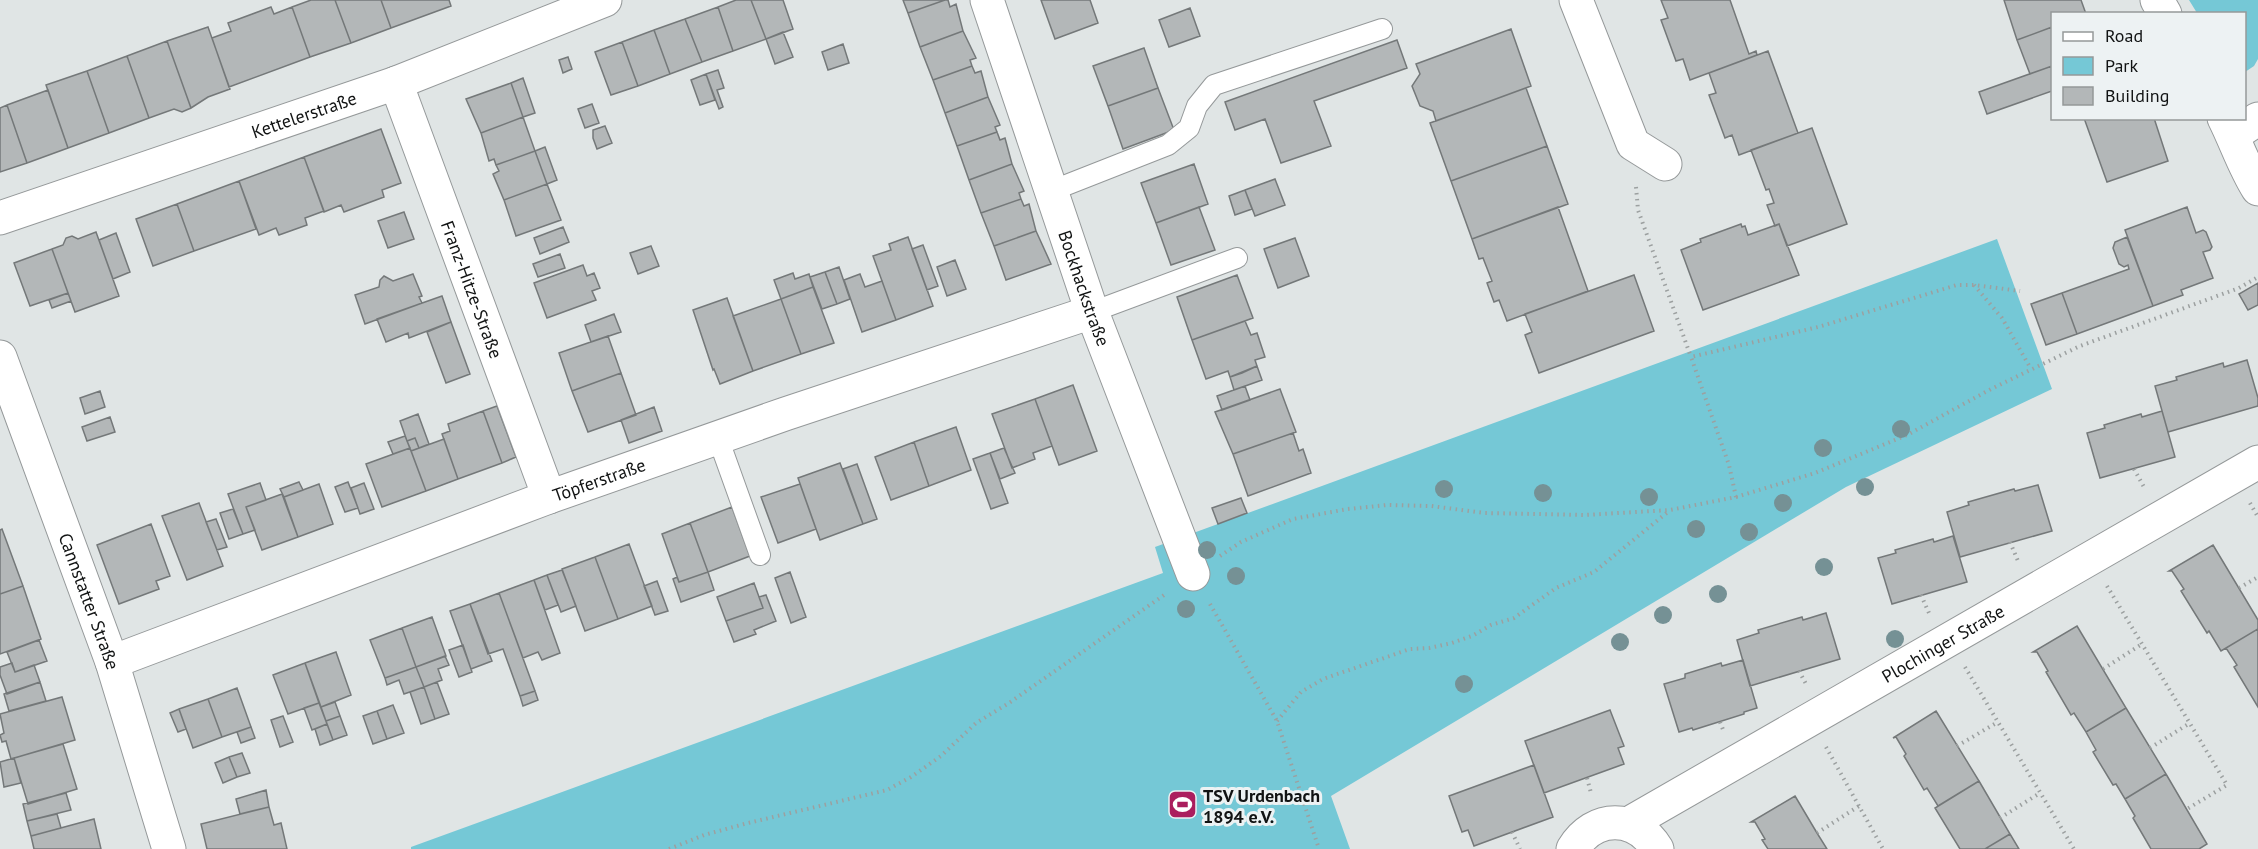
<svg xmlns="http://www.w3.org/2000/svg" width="2258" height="849" font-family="'PT Sans',sans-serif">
<rect width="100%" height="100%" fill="#e0e5e5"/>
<path fill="#75c8d6" d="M2189,0h69v59l-4,7 -9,6 -1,-58 -47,-1z
M1997,239l55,150 -206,98 -515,309 19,53h-939v-2l752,-274 -8,-26z"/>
<path fill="#b3b7b8" stroke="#747879" stroke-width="1.5" d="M311,0h24l16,43 -41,14 -18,-50z
M335,0h46l10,28 -40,15z
M381,0h68l2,6 -60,22z
M736,0h15l15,39 -33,12 -15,-44z
M751,0h32l10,29 -27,10z
M903,0h42l-37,13z
M945,0h3l2,7 6,-3 7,27 -43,16 -12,-34z
M1041,0h49l8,23 -43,16z
M1661,0h69l19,54 7,-3 1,4 -67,25 -7,-21 -7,2 -15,-41 7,-2z
M2004,0h77l5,14h-34v13l-35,13z
M271,7l3,7 18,-7 18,50 -81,30 -17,-49 19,-7 -3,-8z
M718,7l15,44 -31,11 -17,-43z
M1190,8l10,28 -31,11 -10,-27z
M685,19l17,43 -32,12 -16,-44z
M208,27l22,62 -22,8 -17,11 -24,-67z
M2052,27v39l-22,8 -13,-34z
M1511,29l20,57 -95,35 -3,-10 -13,-5 -8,-20 8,-12 -4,-10z
M654,30l16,44 -32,12 -16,-44z
M963,31l13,27 -6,2 2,6 -39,14 -13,-33z
M783,32l10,25 -18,7 -9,-25z
M1397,40l10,28 -93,33 17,45 -50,17 -16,-44 -30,11 -10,-28z
M167,41l24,67 -9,4 -8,-3 -25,9 -22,-62z
M622,42l16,44 -27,9 -16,-43z
M843,44l6,19 -21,7 -6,-18z
M1144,48l14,40 -50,18 -15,-40z
M1768,51l30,82 -59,22 -7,-20 -7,3 -16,-43 7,-2 -7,-20z
M127,56l22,62 -40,15 -22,-62z
M568,57l4,12 -9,4 -4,-13z
M972,66l3,7 6,-2 7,26 -43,16 -12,-33z
M2052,66v25l-65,23 -8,-22z
M718,70l6,18 -7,2 6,17 -4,2 -13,-35z
M87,71l22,62 -41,15 -22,-63z
M706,74l9,26 -15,5 -9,-25z
M523,78l12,35 -12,4 -12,-34z
M511,83l12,34 -42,16 -15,-34z
M1158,88l16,42 -51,19 -15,-43z
M1526,88l21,58 -96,35 -21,-58z
M48,90l20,58 -41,15 -20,-58z
M988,97l12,28 -5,2 2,5 -40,14 -12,-33z
M592,104l7,19 -14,5 -7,-19z
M7,105l20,58 -27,9v-64z
M523,117l12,34 -39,14 -2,-6 -5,2 -8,-28z
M2084,118h70l14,43 -61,21z
M605,126l7,17 -15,6 -4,-11v-8z
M1812,128l35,96 -60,22 -8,-22 -4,2 -8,-21 7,-2 -5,-14 -3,1 -15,-40z
M381,129l20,54 -19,7 2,7 -40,15 -3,-7 -17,7 -20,-55z
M997,132l3,8 5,-2 7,26 -43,16 -12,-34z
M1547,146l21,58 -96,35 -21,-58z
M545,147l12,33 -10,4 -12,-33z
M535,151l12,33 -43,16 -11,-26 6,-3 -3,-6z
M304,157l20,54 -19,7 2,7 -28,10 -3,-7 -17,7 -20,-54z
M1012,164l12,27 -5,2 2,6 -40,14 -12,-33z
M1194,164l14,40 -52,19 -15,-40z
M1275,179l10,26 -30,11 -10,-26z
M239,181l17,48 -62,22 -17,-47z
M547,184l14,36 -45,16 -12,-36z
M1245,190l7,19 -17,6 -6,-19z
M1021,199l3,7 5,-2 7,27 -42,15 -13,-33z
M177,204l17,47 -41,15 -17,-47z
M1199,207l16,43 -44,15 -15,-42z
M1558,207l30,84 -81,30 -8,-21 -5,2 -7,-19 5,-2 -9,-23 -4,1 -7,-20z
M2187,207l9,26 7,-3 3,2 6,15 -2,3 -7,2 10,26 -32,12 2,5 -30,11 -28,-76z
M404,212l10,27 -26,9 -10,-27z
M1741,224l1,3 3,-1 3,9 31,-11 20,51 -96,35 -22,-60 20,-8 -1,-3z
M563,227l6,15 -29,12 -6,-16z
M1036,231l15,33 -45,16 -12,-34z
M96,232l23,64 -44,16 -23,-63 11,-4 3,-7 6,-2 6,3z
M116,233l14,39 -17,7 -14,-39z
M908,237l25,69 -37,14 -23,-64 18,-6 -2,-6z
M2127,237l26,69 -76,28 -15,-41 67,-24 -1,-4 -4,2 -5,-3 -6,-16 2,-6z
M1295,238l14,38 -31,12 -14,-39z
M923,245l15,41 -11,4 -15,-41z
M651,246l8,20 -21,8 -8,-21z
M52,249l16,44 -38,13 -16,-43z
M560,254l5,14 -27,9 -5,-13z
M955,260l11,29 -19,7 -10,-29z
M583,265l4,11 7,-3 6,15 -8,3 4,9 -49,18 -13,-35z
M839,267l11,32 -13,5 -12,-32z
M825,272l12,32 -15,5 -12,-32z
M793,273l2,6 14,-5 4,13 -32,12 -7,-19z
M413,274l9,22 -3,1 3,6 -57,21 -10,-29 24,-8 1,-7 4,-4 9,5z
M860,274l5,13 17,-6 14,39 -34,12 -18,-52z
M1237,275l16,43 -61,22 -15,-43z
M1634,275l20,56 -115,42 -14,-38 7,-3 -7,-18z
M2258,283v22l-10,5 -9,-16z
M813,287l21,56 -33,11 -20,-55z
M68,293l3,8 -19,7 -3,-8z
M2062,293l15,41 -31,11 -15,-41z
M442,296l9,26 -42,16 -1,-5 -22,9 -9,-23z
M727,298l26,73 -33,13 -6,-15 -1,1 -20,-60z
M781,299l20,55 -48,17 -20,-55z
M614,314l7,18 -30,10 -6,-17z
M1245,321l6,14 6,-2 8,24 -10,3 2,6 -15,7 -12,4 -2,-6 -22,8 -14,-39z
M451,322l19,52 -24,9 -19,-51z
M608,336l13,37 -49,18 -13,-38z
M2247,360l11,38v8l-90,26 -13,-46 22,-6 -1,-3 47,-14 1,4z
M1257,366l5,14 -28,10 -4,-13z
M621,373l15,42 -48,17 -16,-41z
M1073,385l24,66 -38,14 -24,-66z
M1245,386l5,14 -28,10 -5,-14z
M1280,389l16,43 -63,22 -18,-42z
M100,391l5,16 -20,7 -5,-16z
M1035,399l17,47 -19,7 2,6 -23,9 -20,-54z
M497,406l19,51 -14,6 -19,-52z
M654,407l8,24 -33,12 -8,-23z
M483,411l19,52 -44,16 -16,-45 8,-3 -2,-7z
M2162,411l13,46 -75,21 -13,-45 18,-5 -1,-3 37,-11 1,3z
M418,414l11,30 -10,4 -4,-10 -8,3 -7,-20z
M110,417l5,15 -28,9 -5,-14z
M956,427l15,43 -42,16 -15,-44z
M1293,433l6,18 4,-2 8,24 -63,23 -15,-42z
M405,436l5,12 -17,6 -5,-12z
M415,438l4,10 -8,3 -4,-10z
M444,439l14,40 -32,12 -15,-40z
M914,442l15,44 -38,14 -16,-43z
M410,448l16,43 -44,16 -16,-43z
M1004,448l11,25 -15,6 -10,-26z
M990,453l18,50 -17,6 -18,-50z
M840,463l23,61 -43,16 -22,-62z
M857,464l20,55 -14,5 -20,-55z
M299,482l4,8 -19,7 -4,-8z
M348,482l10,26 -13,4 -10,-25z
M260,483l6,17 -20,7 9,23 -12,4 -15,-40z
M364,483l10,26 -14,5 -9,-26z
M319,484l14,40 -35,13 -14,-40z
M800,484l16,45 -38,14 -17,-46z
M2038,485l14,46 -92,26 -13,-45 22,-7 -1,-3 46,-13 1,2z
M282,494l16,43 -36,13 -16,-43z
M1241,498l6,15 -29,11 -6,-16z
M199,503l24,63 -36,14 -25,-64z
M732,507l18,49 -42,16 -18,-49z
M233,509l10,25 -14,5 -9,-26z
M216,519l11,28 -10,3 -11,-28z
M690,523l18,49 -29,10 -17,-48z
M151,524l19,52 -14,5 3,8 -40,15 -22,-59z
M2,529l21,57 -23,8v-64z
M1953,536l14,46 -75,22 -14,-46 18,-5 -1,-3 38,-11 1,3z
M629,544l23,62 -34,13 -23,-62z
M2213,545l45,75v9l-37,22 -12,-20 -2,2 -26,-42 3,-2 -12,-18h-3z
M595,557l23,62 -33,12 -23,-62z
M562,570l14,36 -15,6 -14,-37z
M708,572l6,18 -33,12 -8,-23 4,-2 2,5z
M790,572l16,45 -15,6 -16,-45z
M547,575l11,30 -13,5 -11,-30z
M534,580l26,73 -18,7 -4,-8 -15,6 -24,-65z
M657,581l11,30 -13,4 -11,-29z
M754,583l9,25 -37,13 -9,-24z
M23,586l18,53 -41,15v-60z
M499,593l36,98 -15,5 -17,-47 -15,5 -18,-50z
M766,595l10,26 -22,9 2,4 -22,8 -8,-21 37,-13 -4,-11z
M470,604l22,57 -21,8 -21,-58z
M1826,613l14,46 -90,27 -13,-46 22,-7 -1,-3 44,-13 1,3z
M432,617l14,39 -30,11 -14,-39z
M2077,626l49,82 -40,24 -12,-19 -3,2 -25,-43 2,-1 -11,-19h-4z
M402,628l14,39 -31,11 -15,-38z
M2258,629v78l-24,-40 3,-2 -11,-17z
M39,640l8,21 -32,11 -8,-20z
M463,645l9,27 -13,5 -10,-27z
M336,652l15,43 -30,12 -16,-44z
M445,656l4,9 -11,4 4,11 -18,7 -8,-20z
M1743,660l14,48 -13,4v2l-51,16 -1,-2 -13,4 -15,-48 21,-6v-4l36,-11 1,3z
M12,663l3,9 19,-7 6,17 -33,12 -7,-19v-8z
M305,663l14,40 -31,11 -15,-39z
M416,667l8,20 -20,7 -5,-14 -12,5 -2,-7z
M40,682l6,19 -37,10 -5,-17z
M437,682l12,32 -14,5 -11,-32z
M424,687l11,32 -14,5 -11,-32z
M237,688l14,39 -29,10 -14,-38z
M535,691l3,9 -15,6 -3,-10z
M62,697l13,43 -64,19 -5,-18 -4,1 -2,-7 4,-2 -4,-19z
M208,699l14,38 -29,11 -14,-39z
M335,702l5,14 -14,5 -5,-14z
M319,703l8,21 -15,6 -8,-22z
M393,705l11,28 -17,6 -10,-28z
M2126,708l40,66 -41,25 -9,-15 -3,1 -20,-33 3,-2 -10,-18z
M179,709l7,20 -8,3 -8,-19z
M1610,710l14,36 -6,2 6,16 -80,29 -19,-52z
M377,711l10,28 -14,5 -10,-28z
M1936,711l43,70 -41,25 -11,-18 -3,2 -20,-34 2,-2 -10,-17 -3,1z
M283,716l10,26 -13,5 -9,-27z
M340,716l7,19 -14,5 -7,-19z
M327,724l6,16 -13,5 -5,-16z
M251,727l4,11 -14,5 -4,-11z
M63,744l14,45 -49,15 -14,-46z
M242,753l8,20 -13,4 -8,-20z
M229,757l8,20 -14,6 -8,-20z
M14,758l7,25 -17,4 -4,-25z
M1534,765l19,52 -79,29 -6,-16 -6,2 -13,-36z
M2166,774l41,70 -8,5h-48l-18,-31 2,-2 -10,-17z
M1979,781l31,53 -25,15h-25l-25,-41z
M266,790l3,17 -29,7 -4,-15z
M66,793l5,17 -44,11 -4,-17z
M1795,796l22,37 10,16h-59l-6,-9 3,-1 -10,-17h-4z
M269,807l5,18 7,-2 6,26h-80l-6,-25z
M57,814l4,14 -30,8 -4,-15z
M94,819l7,30h-67l-3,-13z
M2010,834l9,15h-34z"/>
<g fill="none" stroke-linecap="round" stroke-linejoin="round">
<defs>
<path id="service" d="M1051,191l117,-46 21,-17 8,-22 17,-21 168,-56
M1092,312l145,-54
M718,438l42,117"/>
<g id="minor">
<path id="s1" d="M987,0l105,312 101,262"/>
<path d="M1576,0l57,144 32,20"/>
<path d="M2157,0l8,14"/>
<path id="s2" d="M396,83l153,414"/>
<path d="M2224,118c12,24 20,49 34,71"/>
<path d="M2233,135l25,-16"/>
<path id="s3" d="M0,218l396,-135 209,-83"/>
<path id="s4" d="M0,357l112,305 57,187"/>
<path id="s5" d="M112,662l437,-165 236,-83 307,-102"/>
<path id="s6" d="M1628,824l630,-362"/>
<path d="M1573,849c21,-35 63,-35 84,0"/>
</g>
</defs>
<use href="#service" stroke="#95999a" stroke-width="22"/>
<use href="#minor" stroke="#95999a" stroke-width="35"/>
<path stroke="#9ca0a0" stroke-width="4" stroke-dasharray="1.5 4.5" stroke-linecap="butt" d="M1636,187l2,23 53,147
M1974,285l28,33 29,51
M2134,469l11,20
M1736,497l79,-24 92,-38 84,-46 89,-43 159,-58 19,-11
M2250,503l8,14
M2010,542l8,19
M1220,556l21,-14 52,-23 55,-10 39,-4 44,1 54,7 100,2 85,-5 66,-13 -7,-32 -38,-108 127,-30 139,-42h17l46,6
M2107,586l120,199 -40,24
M2239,588l19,-11
M1921,595l8,18
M1210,604l67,117 42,128
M1965,667l109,182
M2103,669l39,-25
M1799,671l7,13
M1277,721l24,-29 22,-13 87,-30 19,-1 23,-5 20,-7 19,-11 23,-7 42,-30 38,-16 75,-61
M1720,722l4,10
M1957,746l41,-24
M1826,747l57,102
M2150,748l40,-25
M1587,778l4,15
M2000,818l40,-25
M1512,832l8,17
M1817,833l42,-27
M669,849l35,-14 44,-12 139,-33 24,-13 30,-21 35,-33 33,-20 158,-110"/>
<use href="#service" stroke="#fff" stroke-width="20"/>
<use href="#minor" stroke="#fff" stroke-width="33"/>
</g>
<g fill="#759195">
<circle cx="1901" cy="429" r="9"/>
<circle cx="1823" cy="448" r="9"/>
<circle cx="1865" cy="487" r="9"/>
<circle cx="1444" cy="489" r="9"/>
<circle cx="1543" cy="493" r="9"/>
<circle cx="1649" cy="497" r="9"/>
<circle cx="1783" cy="503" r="9"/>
<circle cx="1696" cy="529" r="9"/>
<circle cx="1749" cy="532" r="9"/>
<circle cx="1207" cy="550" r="9"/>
<circle cx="1824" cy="567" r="9"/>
<circle cx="1236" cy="576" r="9"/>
<circle cx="1718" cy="594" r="9"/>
<circle cx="1186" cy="609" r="9"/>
<circle cx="1663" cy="615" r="9"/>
<circle cx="1895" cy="639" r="9"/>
<circle cx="1620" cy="642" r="9"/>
<circle cx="1464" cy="684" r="9"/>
</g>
<defs>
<symbol id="stadium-square" viewBox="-11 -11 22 22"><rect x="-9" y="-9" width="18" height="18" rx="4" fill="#ab1e5e" stroke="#edf2f3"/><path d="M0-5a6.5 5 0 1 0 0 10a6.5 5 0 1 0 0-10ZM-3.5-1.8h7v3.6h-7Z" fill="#fff"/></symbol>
</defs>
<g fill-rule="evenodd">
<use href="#stadium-square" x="1166" y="788" width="33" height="33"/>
</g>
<g text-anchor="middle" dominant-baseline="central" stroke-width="6" stroke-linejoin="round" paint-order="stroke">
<g font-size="18" fill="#111313" stroke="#edf2f3">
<text stroke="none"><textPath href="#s3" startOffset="321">Kettelerstraße</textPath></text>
<text stroke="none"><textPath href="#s1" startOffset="304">Bockhackstraße</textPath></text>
<text stroke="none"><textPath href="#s2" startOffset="220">Franz-Hitze-Straße</textPath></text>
<text stroke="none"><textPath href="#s5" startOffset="520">Töpferstraße</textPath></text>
<text stroke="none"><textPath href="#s4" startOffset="260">Cannstatter Straße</textPath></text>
<text stroke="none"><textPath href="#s6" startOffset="363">Plochinger Straße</textPath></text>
</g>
<g font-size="18" font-weight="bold" fill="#111313" stroke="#edf2f3" text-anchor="start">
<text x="1203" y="795">TSV Urdenbach<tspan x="1203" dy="21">1894 e.V.</tspan></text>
</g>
</g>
<rect x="2051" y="12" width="195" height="108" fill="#edf2f3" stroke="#959999" stroke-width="1.5"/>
<rect x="2063" y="32" width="30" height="9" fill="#ffffff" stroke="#959999" stroke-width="1.5"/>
<text x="2105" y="42" font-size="18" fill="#111313">Road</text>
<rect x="2063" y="57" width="30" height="18" fill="#75c8d6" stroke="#959999" stroke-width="1.5"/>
<text x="2105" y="72" font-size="18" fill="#111313">Park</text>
<rect x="2063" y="87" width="30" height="18" fill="#b3b7b8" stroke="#959999" stroke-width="1.5"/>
<text x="2105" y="102" font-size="18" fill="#111313">Building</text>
</svg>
